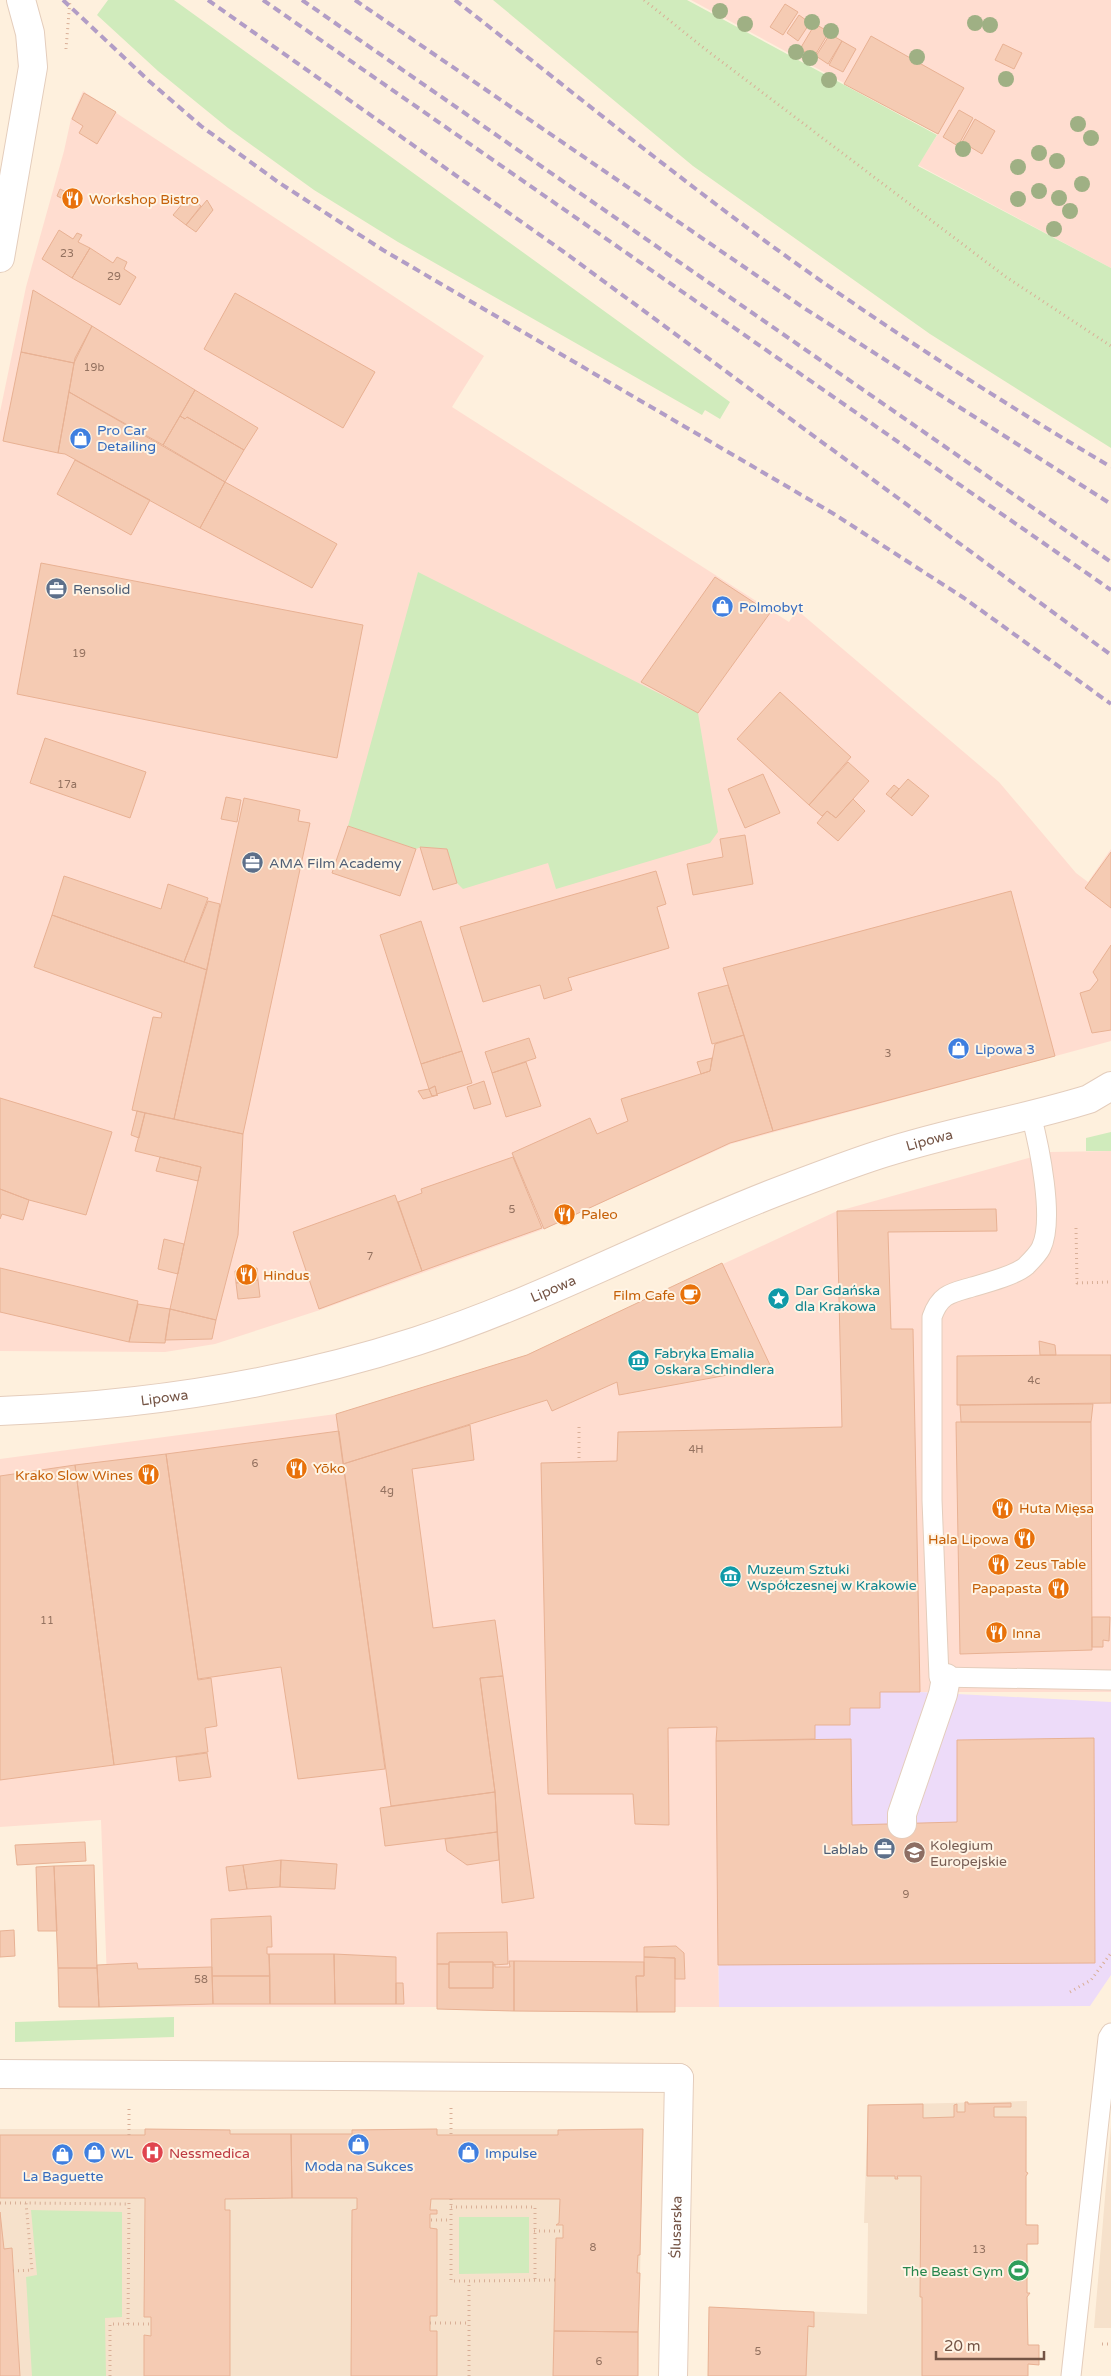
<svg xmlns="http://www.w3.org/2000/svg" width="1111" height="2376" font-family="'Varela Round',sans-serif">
<rect width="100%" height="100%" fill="#fef0dd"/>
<path fill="#f6e1cb" d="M1027,2101l-1,123 12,1v19l-11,1 1,100h11v20l-11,-1v12h-320l1,-69 158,7 1,-91h-4l4,-118z
M1111,2126v202h-17z
M0,2129h643l-5,247h-638z"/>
<path fill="#ffddd0" d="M691,0h420v268l-193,-103 20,-31z
M83,91l401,265 -32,51 337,215 8,-12 202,172 77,91 12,9 23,-33v192l-380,103 -187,85 -224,81 -105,34 -50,8 -165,-1v-939l26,-125 38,-136 7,-32z
M1111,1151v541h-231v17l-30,16h-34l-1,14 -99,2 3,266h-611l-7,-187 -101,7v-368l336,-45 191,-59 308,-143 215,-60z"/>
<path fill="#eddbf9" d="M880,1692h40l191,10v273l-21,31 -371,1 -3,-266 99,-2v-14h35v-17h29z"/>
<path fill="#d0ebbc" d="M108,0h66l556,402 -10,17 -15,-9 -3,5 -304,-173 -84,-52 -86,-62 -70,-57 -61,-56z
M493,0h194l250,135 -19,31 193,102v180l-181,-114 -237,-168z
M418,572l280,141 20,119 -8,11 -154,46 -8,-26 -85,26 -6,-6 -10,-34 -26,-2 -5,2 -68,-23z
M1111,1132v19h-25v-13z
M174,2017v20l-159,5v-20z
M31,2210l91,2v105l-17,1 1,58h-74l-6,-99 11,-2z
M459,2217h70v56l-70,1z"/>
<path fill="#f5cbb3" stroke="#e8b193" d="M785,4l13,8 -15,23 -13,-8z
M799,15l11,8 -12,18 -11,-8z
M815,24l14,8 -15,25 -14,-8z
M830,34l12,7 -14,23 -12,-8z
M871,36l93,52 -26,46 -94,-50z
M842,41l14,8 -13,23 -14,-7z
M1003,44l19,9 -8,16 -19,-9z
M84,93l32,19 -19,32 -18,-11 4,-7 -11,-7z
M959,110l14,8 -15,28 -15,-9z
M975,119l20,12 -13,23 -20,-12z
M60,189l19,9 -3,7 -19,-9z
M189,196l12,10 -15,19 -13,-10z
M207,200l6,10 -17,22 -10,-7z
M59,230l14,9 4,-6 5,2 -4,7 12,6 -18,30 -30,-19z
M90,248l23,15 4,-6 10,5 -3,7 12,8 -16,28 -48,-27z
M33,290l59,36 -18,37 -53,-11z
M235,293l140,79 -32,56 -139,-79z
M92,326l103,64 -32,55 -94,-53 6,-34z
M21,352l53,11 -16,90 -55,-12z
M195,390l63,38 -14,22 -57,-33 -2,2 -5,-3z
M69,392l156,90 -25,46 -135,-74 -7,-1z
M180,416l5,3 2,-2 57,33 -19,32 -62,-37z
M75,460l75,40 -19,35 -74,-41z
M225,482l112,62 -25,44 -112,-60z
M41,563l322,62 -26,133 -320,-64z
M715,577l55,36 -72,100 -57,-31z
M780,692l71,65 -42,48 -72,-66z
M45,738l101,34 -16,46 -100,-35z
M848,762l21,19 -33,37 -9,-7 -5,5 -13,-11z
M763,774l17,39 -35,15 -17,-39z
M908,779l21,17 -17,20 -21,-18z
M894,785l5,4 -8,9 -5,-4z
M226,797l15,3 -4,22 -16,-3z
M244,798l56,12 -2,11 12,2 -67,311 -69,-15z
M853,799l12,12 -27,30 -21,-18 10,-12 9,7z
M348,826l68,23 -16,47 -68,-23z
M745,835l8,49 -60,11 -6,-31 36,-7 -3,-18z
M420,847l27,2 10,34 -24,7z
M1111,852v56l-26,-20z
M656,871l10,33 -9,3 12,41 -101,30 4,12 -28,9 -4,-14 -57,17 -23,-75z
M64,876l97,33 7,-25 40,14 -24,64 -132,-47z
M1011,891l44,165 -282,75 -50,-163z
M208,901l12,3 -13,66 -23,-8z
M52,915l155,55 -33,149 -42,-9 21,-93 8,1 1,-5 -128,-46z
M421,921l41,130 -41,13 -41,-129z
M1111,945v85l-19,3 -12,-40 10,-3 8,-10 -5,-8z
M728,985l16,50 -32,9 -14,-51z
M744,1035l29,96 -43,12 -186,86 -32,-76 78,-35 7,16 31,-13 -7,-22 89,-28 5,-27z
M529,1038l7,20 -44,15 -7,-21z
M462,1051l10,32 -35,11 -2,-8 -6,3 -8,-25z
M712,1058l-2,13 -9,3 -4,-12z
M526,1062l15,44 -35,11 -14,-44z
M484,1081l7,23 -17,5 -7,-22z
M435,1086l2,9 -5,1 -3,-7z
M429,1089l3,7 6,-1 -15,4 -5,-8z
M0,1098l112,34 -26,83 -57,-15 -29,-11z
M137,1111l8,2 -6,25 -8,-3z
M145,1113l98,21 -5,101 -22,85 -46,-11 31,-142 -66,-16z
M160,1157l41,10 -3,14 -42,-10z
M513,1157l29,71 -120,43 -24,-69 24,-9 -1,-4z
M0,1189l29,11 -6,20 -21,-6 -2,5z
M395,1195l27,76 -103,38 -26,-77z
M996,1209l1,22 -109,1 3,97h22l7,363h-40v16h-30v17h-35v14l-99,2 1,-14 -49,1 1,97 -34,-1 -2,-30h-85l-7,-331 76,-2 1,-29 224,-5 -5,-216z
M164,1239l20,5 -6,30 -20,-5z
M722,1263l49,104 -152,28 -2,-13 -65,29 -5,-11 -204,64 -7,-50 191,-59z
M0,1268l138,33 -9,41 -129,-30z
M257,1268l1,12 -22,3 -1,-12z
M258,1280l2,17 -22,2 -2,-16z
M138,1304l32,5 -5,34 -36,-1z
M170,1309l46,11 -4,19 -47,1z
M1039,1341l16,4 1,10h-16z
M1063,1355h48v48l-154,2v-49z
M1093,1404l-2,18h-130l-1,-17z
M956,1422h135l1,228 -132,4z
M470,1425l4,35 -62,9 21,159 62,-8 8,56 -23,2 15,114 -104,14 -48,-342z
M339,1431l46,338 -87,10 -17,-112 -83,12 -32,-225z
M166,1454l32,226 13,-2 6,48 -12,2 3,24 -94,13 -39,-300z
M75,1465l39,300 -114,15v-304z
M1092,1617h18l-1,24 -6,-1v7h-11z
M503,1676l31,222 -32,5 -7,-111 -15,-114z
M1094,1738l1,225 -377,2 -2,-224 135,-2 1,86 105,-3v-82z
M207,1753l4,24 -32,4 -3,-24z
M495,1792l2,40 -112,14 -5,-38z
M497,1832l2,28 -32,5 -20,-14 -2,-12z
M85,1842l1,19 -69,4 -2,-20z
M281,1860l-1,27 -33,2 -4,-24z
M281,1860l56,4 -2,25 -55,-2z
M94,1865l3,103h-39l-4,-102z
M243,1865l4,24 -18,2 -3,-24z
M54,1866l3,65h-19l-2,-64z
M271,1916l1,31h-5v7h2l1,22h-58l-1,-57z
M14,1930l1,26 -15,1v-26z
M507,1932l1,32 -15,1v-3h-44v2h-12v-31z
M676,1946l8,7 1,26h-10v-21l-31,-1v-10z
M269,1954h65l1,50h-65z
M334,1954l62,3v47h-61z
M644,1957l31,1v54h-38l-1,-36h8z
M509,1961h5v50l-77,-2v-45h12v24h44v-23l2,-1v3h15z
M514,1961l130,1v14h-8l1,36 -123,-1z
M449,1962h44v26h-44z
M137,1963l1,6 74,-2 1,37 -114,3 -2,-42z
M58,1968h39l2,39h-40z
M212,1976h58v28h-57z
M396,1983h7l1,21h-8z
M965,2102h3v2l43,-1v4h-17v10h32v55l2,1 -2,3v49h12v19h-11v49h3l-3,4 1,48h11v20l-11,-1v12h-106v-79h-2l1,-121h-24l1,3h-3v-3h-28l1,-71 55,-1v14l31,-1v-12l3,-1v8h8z
M145,2129l85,1v4h61l1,64 -67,1v11h5v166h-86v-41l7,1v-19h-7l1,-119h-145v-63h145z
M437,2129v6h121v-5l85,-1 -3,126h-2l-1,18h3l-2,59 -84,-1 2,-93h7v-13h-7l3,-2 1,-24h-129l-1,11h7v4h-7v14l7,1v87h-7v15h7v45h-86l1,-166 5,-1v-11h-65l-1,-64h61v-4z
M0,2212l4,37 8,-1 8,128h-20z
M709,2307l105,5v15l-6,-1 -2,50h-98z
M554,2331l84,1v44h-85z"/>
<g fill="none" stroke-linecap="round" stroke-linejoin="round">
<defs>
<path id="service" d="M1031,1115c8,30 24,105 10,133 -3,6 -10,13 -15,18 -10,9 -40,17 -54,21 -21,6 -32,7 -40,30v183l7,177 172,3
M1071,2376l37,-338 3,-5"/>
<path id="pedestrian" d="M902,1824v-10l41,-120 3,-16
M0,2074l679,4"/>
<g id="minor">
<path d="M0,258l33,-191 -3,-34 -9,-33"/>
<path id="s1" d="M0,1411c141,-5 282,-26 417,-70 127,-41 245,-106 370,-153 32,-12 65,-25 97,-35 67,-22 138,-33 205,-54l22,-13"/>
<path id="s2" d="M673,2376l6,-298"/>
</g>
</defs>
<use href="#service" stroke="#e4cdbc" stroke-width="21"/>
<use href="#pedestrian" stroke="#e4cdbc" stroke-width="30"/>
<use href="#minor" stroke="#e4cdbc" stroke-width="30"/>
<path stroke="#d9af97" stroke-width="3" stroke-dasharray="1 4" stroke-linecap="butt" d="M644,0l61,49 301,228 105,69
M66,49l4,-49
M1076,1228l1,55 34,-1
M579,1427v35
M1070,1992l21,-12 20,-27
M451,2108v27
M129,2135v-27
M451,2199v82h18
M0,2203h26
M451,2207h84v73
M431,2220h20
M534,2231h29
M13,2271l19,-1 -6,-67 103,1
M430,2323h39
M128,2324h23
M1102,2344h9
M110,2376v-52h18l1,-125
M469,2376v-95l86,-1"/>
<use href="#service" stroke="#fff" stroke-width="19"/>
<use href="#pedestrian" stroke="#fff" stroke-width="28"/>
<use href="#minor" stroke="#fff" stroke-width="28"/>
<path stroke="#b29dc6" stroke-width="4" stroke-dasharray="8 5" stroke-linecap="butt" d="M63,0l86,81 52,45 77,56 105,68 451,264 130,84 147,106
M208,0l356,252 547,403
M263,0l848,590
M302,0l809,562
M355,0l449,308 307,196
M455,0c105,82 209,167 317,246 109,79 223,152 339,221"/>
</g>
<g fill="#9fb084">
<circle cx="720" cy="11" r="8"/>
<circle cx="812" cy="22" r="8"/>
<circle cx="975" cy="23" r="8"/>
<circle cx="745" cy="24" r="8"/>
<circle cx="990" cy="25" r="8"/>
<circle cx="831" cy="31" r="8"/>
<circle cx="796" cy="52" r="8"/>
<circle cx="917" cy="57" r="8"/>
<circle cx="810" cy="58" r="8"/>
<circle cx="1006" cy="79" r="8"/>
<circle cx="829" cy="80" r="8"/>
<circle cx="1078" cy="124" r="8"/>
<circle cx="1091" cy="138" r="8"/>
<circle cx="963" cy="149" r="8"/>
<circle cx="1039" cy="153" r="8"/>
<circle cx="1057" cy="161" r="8"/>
<circle cx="1018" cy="167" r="8"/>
<circle cx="1082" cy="184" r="8"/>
<circle cx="1039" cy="191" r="8"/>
<circle cx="1059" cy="198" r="8"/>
<circle cx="1018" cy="199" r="8"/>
<circle cx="1070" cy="211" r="8"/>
<circle cx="1054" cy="229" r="8"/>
</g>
<defs>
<symbol id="restaurant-disc" viewBox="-11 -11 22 22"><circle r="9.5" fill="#e8710a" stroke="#fff4e5"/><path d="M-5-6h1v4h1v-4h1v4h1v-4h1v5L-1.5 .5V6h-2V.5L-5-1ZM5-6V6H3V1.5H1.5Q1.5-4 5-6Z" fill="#fff"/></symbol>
<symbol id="shop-disc" viewBox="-11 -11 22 22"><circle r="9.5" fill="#3f7fe0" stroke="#fff4e5"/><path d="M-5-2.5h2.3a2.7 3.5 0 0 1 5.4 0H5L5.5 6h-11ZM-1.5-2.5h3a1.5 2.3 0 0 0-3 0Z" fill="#fff"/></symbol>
<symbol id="office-disc" viewBox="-11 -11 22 22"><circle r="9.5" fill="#5c6f8a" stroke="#fff4e5"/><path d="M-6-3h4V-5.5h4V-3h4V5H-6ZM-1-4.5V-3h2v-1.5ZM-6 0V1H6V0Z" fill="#fff"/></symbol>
<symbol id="cafe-disc" viewBox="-11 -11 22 22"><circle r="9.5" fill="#e8710a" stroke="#fff4e5"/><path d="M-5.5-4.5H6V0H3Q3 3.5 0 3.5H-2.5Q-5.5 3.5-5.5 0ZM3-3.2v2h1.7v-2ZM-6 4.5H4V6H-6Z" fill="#fff"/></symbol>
<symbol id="sight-disc" viewBox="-11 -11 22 22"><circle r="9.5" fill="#0f9aa8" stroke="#fff4e5"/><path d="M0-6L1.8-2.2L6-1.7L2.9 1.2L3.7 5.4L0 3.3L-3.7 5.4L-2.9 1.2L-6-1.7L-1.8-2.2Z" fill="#fff"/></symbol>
<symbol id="museum-disc" viewBox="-11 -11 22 22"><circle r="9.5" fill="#0f9aa8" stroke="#fff4e5"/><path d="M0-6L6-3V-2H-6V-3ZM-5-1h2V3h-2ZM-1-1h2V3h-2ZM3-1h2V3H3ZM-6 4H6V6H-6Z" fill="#fff"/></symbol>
<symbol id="school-disc" viewBox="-11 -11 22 22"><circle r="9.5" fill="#8d6e63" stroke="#fff4e5"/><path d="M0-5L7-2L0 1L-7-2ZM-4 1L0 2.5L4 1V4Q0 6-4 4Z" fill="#fff"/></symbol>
<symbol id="hospital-disc" viewBox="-11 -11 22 22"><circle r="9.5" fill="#e0444e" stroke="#fff4e5"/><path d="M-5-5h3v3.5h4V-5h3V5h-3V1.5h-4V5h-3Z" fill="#fff"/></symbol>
<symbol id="stadium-disc" viewBox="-11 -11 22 22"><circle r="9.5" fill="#2e9e5b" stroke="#fff4e5"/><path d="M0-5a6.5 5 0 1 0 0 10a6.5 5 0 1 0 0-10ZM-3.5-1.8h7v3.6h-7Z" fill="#fff"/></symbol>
</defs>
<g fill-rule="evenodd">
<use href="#restaurant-disc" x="60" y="186" width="25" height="25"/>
<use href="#shop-disc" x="68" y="426" width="25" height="25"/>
<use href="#office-disc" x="44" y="576" width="25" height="25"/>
<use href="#shop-disc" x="710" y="594" width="25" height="25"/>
<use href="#office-disc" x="240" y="850" width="25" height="25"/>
<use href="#shop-disc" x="946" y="1036" width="25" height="25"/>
<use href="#restaurant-disc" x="552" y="1202" width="25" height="25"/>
<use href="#restaurant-disc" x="234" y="1262" width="25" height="25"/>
<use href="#cafe-disc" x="678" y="1282" width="25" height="25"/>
<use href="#sight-disc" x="766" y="1286" width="25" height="25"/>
<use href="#museum-disc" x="626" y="1348" width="25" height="25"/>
<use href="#restaurant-disc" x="284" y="1456" width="25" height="25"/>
<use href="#restaurant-disc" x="136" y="1462" width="25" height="25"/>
<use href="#restaurant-disc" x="990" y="1496" width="25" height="25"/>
<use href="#restaurant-disc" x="1012" y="1526" width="25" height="25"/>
<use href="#restaurant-disc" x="986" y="1552" width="25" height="25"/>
<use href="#museum-disc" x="718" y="1564" width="25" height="25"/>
<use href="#restaurant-disc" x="1046" y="1576" width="25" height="25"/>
<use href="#restaurant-disc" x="984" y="1620" width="25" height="25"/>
<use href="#office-disc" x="872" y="1836" width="25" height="25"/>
<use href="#school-disc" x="902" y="1840" width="25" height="25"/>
<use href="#shop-disc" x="346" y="2132" width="25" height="25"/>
<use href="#shop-disc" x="82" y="2140" width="25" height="25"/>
<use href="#hospital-disc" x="140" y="2140" width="25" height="25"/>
<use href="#shop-disc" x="456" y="2140" width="25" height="25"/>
<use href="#shop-disc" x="50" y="2142" width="25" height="25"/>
<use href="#stadium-disc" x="1006" y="2258" width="25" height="25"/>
</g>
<g text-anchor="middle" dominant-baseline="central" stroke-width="4" stroke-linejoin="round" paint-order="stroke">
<g font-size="11" fill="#947260">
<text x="67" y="253">23</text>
<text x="114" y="276">29</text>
<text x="94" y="367">19b</text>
<text x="79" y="653">19</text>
<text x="67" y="784">17a</text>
<text x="888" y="1053">3</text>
<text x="512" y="1209">5</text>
<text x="370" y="1256">7</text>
<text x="1034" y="1380">4c</text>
<text x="696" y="1449">4H</text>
<text x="255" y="1463">6</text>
<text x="387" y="1490">4g</text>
<text x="47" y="1620">11</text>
<text x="906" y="1894">9</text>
<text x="201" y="1979">58</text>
<text x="593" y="2247">8</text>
<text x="979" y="2249">13</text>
<text x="758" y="2351">5</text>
<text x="599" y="2361">6</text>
</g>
<g font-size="14" fill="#c56008" stroke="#fff4e5" text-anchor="start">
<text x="89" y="199">Workshop Bistro</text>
<text x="581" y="1214">Paleo</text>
<text x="263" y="1275">Hindus</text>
<text x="675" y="1295" text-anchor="end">Film Cafe</text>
<text x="313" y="1468">Yōko</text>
<text x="133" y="1475" text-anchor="end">Krako Slow Wines</text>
<text x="1019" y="1508">Huta Mięsa</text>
<text x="1009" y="1539" text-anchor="end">Hala Lipowa</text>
<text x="1015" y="1564">Zeus Table</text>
<text x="1042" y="1588" text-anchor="end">Papapasta</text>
<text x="1012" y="1633">Inna</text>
</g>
<g font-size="14" fill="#366cbe" stroke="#fff4e5" text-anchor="start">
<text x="97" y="430">Pro Car<tspan x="97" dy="16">Detailing</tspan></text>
<text x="739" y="607">Polmobyt</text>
<text x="975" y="1049">Lipowa 3</text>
<text x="111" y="2153">WL</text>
<text x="485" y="2153">Impulse</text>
<text x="359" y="2166" text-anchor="middle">Moda na Sukces</text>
<text x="63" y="2176" text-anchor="middle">La Baguette</text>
</g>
<g font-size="14" fill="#4e5e75" stroke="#fff4e5" text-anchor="start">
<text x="73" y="589">Rensolid</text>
<text x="269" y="863">AMA Film Academy</text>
<text x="868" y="1849" text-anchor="end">Lablab</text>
</g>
<g font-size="14" fill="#745445" stroke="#fff4e5">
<text stroke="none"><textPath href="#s1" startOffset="975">Lipowa</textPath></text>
<text stroke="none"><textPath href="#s1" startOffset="570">Lipowa</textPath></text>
<text stroke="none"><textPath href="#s1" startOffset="165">Lipowa</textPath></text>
<text stroke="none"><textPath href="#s2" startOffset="149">Ślusarska</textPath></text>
</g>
<g font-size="14" fill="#0d838f" stroke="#fff4e5" text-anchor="start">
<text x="795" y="1290">Dar Gdańska<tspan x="795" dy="16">dla Krakowa</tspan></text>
<text x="654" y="1353">Fabryka Emalia<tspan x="654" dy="16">Oskara Schindlera</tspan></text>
<text x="747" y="1569">Muzeum Sztuki<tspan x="747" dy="16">Współczesnej w Krakowie</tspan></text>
</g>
<g font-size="14" fill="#785e54" stroke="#fff4e5" text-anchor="start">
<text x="930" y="1845">Kolegium<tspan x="930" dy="16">Europejskie</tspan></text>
</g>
<g font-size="14" fill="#be3a42" stroke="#fff4e5" text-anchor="start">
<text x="169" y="2153">Nessmedica</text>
</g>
<g font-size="14" fill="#27864d" stroke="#fff4e5" text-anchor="end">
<text x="1003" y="2271">The Beast Gym</text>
</g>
</g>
<path d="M936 2351v8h108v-8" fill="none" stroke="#745445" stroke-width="2.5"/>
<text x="944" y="2351" font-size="15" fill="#745445" stroke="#fff4e5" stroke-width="4" paint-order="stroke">20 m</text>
</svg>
